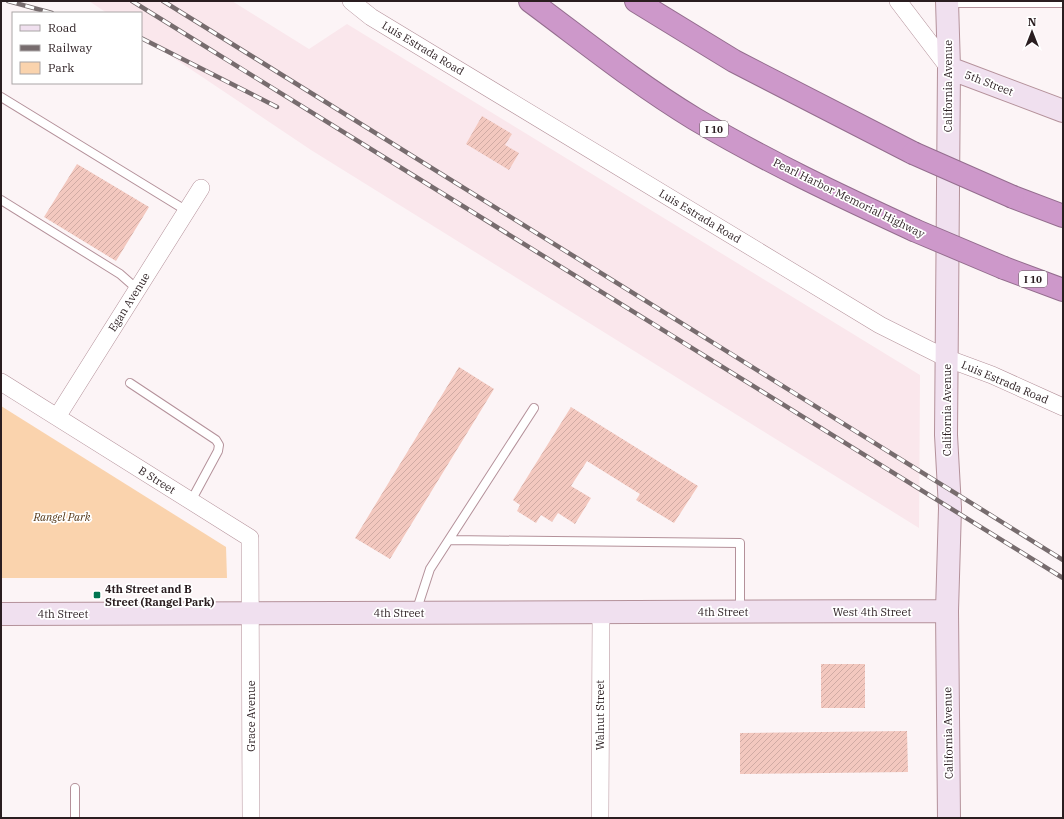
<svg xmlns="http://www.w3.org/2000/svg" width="1064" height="819" font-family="'IBM Plex Serif',serif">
<defs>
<pattern id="building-hatch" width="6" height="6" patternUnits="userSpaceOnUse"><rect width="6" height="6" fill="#f3c8bf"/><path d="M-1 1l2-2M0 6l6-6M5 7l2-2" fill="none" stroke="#d0aba4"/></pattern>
</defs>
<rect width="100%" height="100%" fill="#fcf4f6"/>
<path fill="#fae7ec" d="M89,1h143l77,48 38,-25 573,351 -1,153 -608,-378 -170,-114v-23h-34z"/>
<path fill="#fad3ad" d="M1,406l225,141 1,31h-226z"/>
<path fill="url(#building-hatch)" d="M482,116l30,18 -7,11 14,8 -10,17 -43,-26z
M77,164l72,43 -33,54 -72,-44z
M459,367l35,22 -104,170 -35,-21z
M571,407l127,79 -24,37 -38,-23 4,-6 -53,-33 -16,25 20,12 -16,26 -17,-11 -6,9 -11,-7 -5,8 -19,-12 3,-6 -7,-5z
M821,664h44v44h-44z
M907,731l1,41 -168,2v-41z"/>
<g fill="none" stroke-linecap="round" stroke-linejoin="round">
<defs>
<path id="lane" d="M948,3h115
M1,97l186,114
M1,200l119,74 17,15
M130,383l86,57 3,5 -1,6 -27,50
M449,540l291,3v68
M416,612l14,-43 104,-161
M75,788v30"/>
<path id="street" d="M351,1l20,16 509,308 66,33 46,17 71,32
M898,1l51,67
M1,382l249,156 1,280
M57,417l144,-229
M600,818l1,-206"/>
<path id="secondary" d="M947,1l2,67 -3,367 4,73 -3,103 2,207
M949,68l114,43
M1,614l946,-3"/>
<path id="highway" d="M530,1c54,40 107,83 165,118 71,42 145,77 219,111
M636,1l98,60 179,92
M1013,197l50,19
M1004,268l59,22"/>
</defs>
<use href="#lane" stroke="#b4919a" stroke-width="10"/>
<use href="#street" stroke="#b4919a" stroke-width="18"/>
<use href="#secondary" stroke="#b4919a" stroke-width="24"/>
<use href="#highway" stroke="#946d8e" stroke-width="24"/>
<use href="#lane" stroke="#fff" stroke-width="8"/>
<use href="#street" stroke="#fff" stroke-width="17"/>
<use href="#secondary" stroke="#f0e0ef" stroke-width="22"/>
<use href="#highway" stroke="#cd98ca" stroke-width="22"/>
<defs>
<path id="rail" d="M8,1l44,12
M132,1l931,577
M163,1l900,559
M141,38l136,69"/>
</defs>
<use href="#rail" stroke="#776c6e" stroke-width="4.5"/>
<use href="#rail" stroke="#fff" stroke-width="3" stroke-dasharray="9" stroke-linecap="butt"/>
<defs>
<path id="highway-bridge" d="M913,153l100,44
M914,230l90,38"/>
</defs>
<use href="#highway-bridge" stroke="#946d8e" stroke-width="24" stroke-linecap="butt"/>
<use href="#highway-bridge" stroke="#cd98ca" stroke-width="22"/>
</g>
<rect fill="#007550" stroke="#fff" stroke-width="1.5" x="93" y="591" width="8" height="8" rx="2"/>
<g text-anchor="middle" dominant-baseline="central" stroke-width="3.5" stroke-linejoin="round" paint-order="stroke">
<g fill="#fff" stroke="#6a6163" stroke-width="1">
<rect x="700" y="121" width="28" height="16" rx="3"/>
<rect x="1019" y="271" width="28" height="16" rx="3"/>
</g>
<g font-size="10" font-weight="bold" fill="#2a1d20">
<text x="714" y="129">I 10</text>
<text x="1033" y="279">I 10</text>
</g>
<g font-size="11" fill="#2a1d20" stroke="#fff">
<text transform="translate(423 48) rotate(31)">Luis Estrada Road</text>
<text transform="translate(989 83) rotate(21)">5th Street</text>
<text transform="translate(948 86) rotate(-90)">California Avenue</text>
<text transform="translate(849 198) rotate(26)">Pearl Harbor Memorial Highway</text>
<text transform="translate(700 216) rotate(31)">Luis Estrada Road</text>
<text transform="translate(129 302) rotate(-58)">Egan Avenue</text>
<text transform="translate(1005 382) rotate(23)">Luis Estrada Road</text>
<text transform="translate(947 410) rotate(-90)">California Avenue</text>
<text transform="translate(157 480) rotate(32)">B Street</text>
<text x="723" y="612">4th Street</text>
<text x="872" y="612">West 4th Street</text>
<text x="399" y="613">4th Street</text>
<text x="63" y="614">4th Street</text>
<text transform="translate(600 715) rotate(-90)">Walnut Street</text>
<text transform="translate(251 716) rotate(-90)">Grace Avenue</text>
<text transform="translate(948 733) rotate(-91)">California Avenue</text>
</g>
<g font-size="11" font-style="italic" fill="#523515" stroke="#fff">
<text x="62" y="517">Rangel Park</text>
</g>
<g font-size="11" font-weight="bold" fill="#2a1d20" stroke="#fff" text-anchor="start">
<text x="105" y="589">4th Street and B<tspan x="105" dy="13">Street (Rangel Park)</tspan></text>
</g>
</g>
<rect width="1064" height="819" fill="none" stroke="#2a1d20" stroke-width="4"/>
<rect x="12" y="12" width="130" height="72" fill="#ffffff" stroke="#aaa5a6"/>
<rect x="20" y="25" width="20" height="6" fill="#f0e0ef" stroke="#aaa5a6"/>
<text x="48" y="32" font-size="12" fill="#2a1d20">Road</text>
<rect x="20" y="45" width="20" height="6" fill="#776c6e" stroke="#aaa5a6"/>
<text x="48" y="52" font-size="12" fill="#2a1d20">Railway</text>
<rect x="20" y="62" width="20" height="12" fill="#fad3ad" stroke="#aaa5a6"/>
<text x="48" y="72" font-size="12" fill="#2a1d20">Park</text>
<g transform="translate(1032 32)" stroke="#ffffff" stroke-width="3" paint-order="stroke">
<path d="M0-3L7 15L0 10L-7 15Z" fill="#2a1d20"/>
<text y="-6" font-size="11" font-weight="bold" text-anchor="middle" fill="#2a1d20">N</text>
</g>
</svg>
